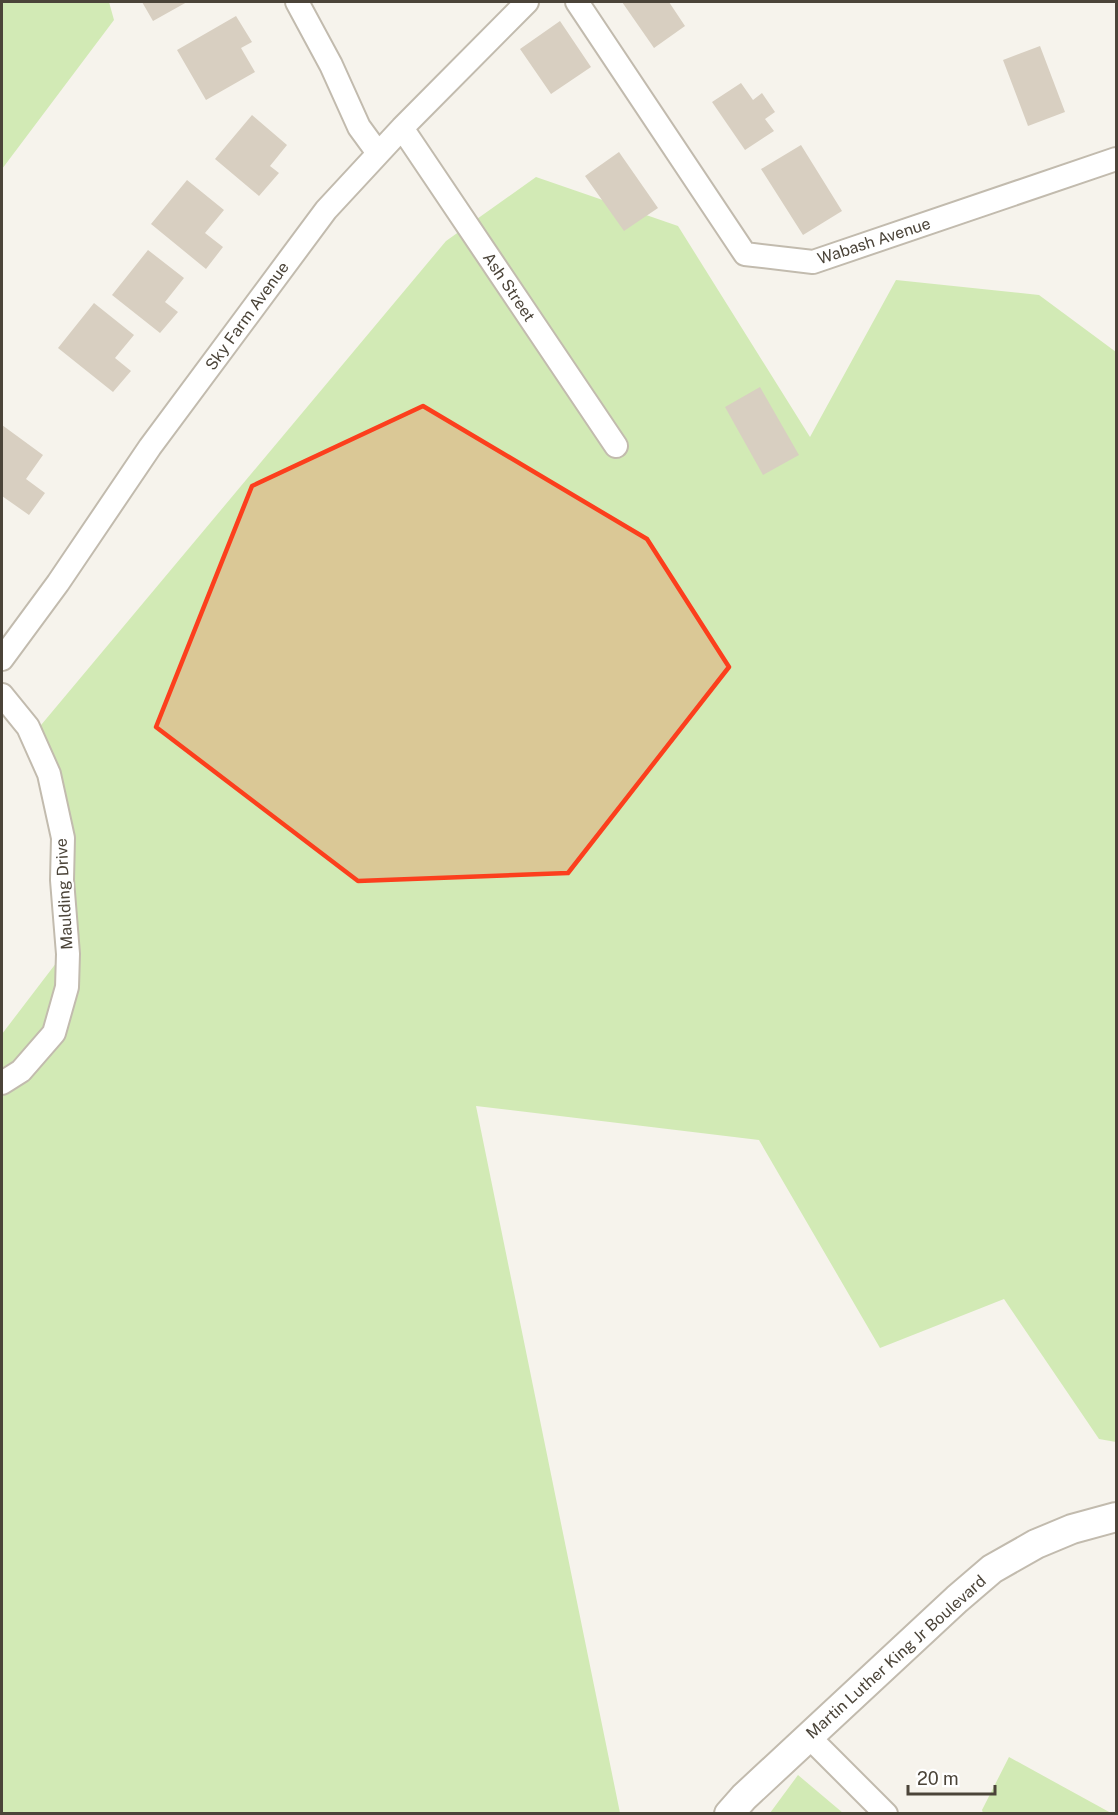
<svg xmlns="http://www.w3.org/2000/svg" width="1118" height="1815" font-family="'Public Sans',sans-serif">
<rect width="100%" height="100%" fill="#f6f3ec"/>
<path fill="#d2eab5" d="M2,2h107l5,18 -112,149z
M536,177l142,49 132,211 86,-157 143,15 77,57v1090l-17,-3 -95,-140 -124,49 -121,-208 -283,-34 144,707h-618v-779l74,-97 -30,-152 -20,-42 420,-502z
M1009,1757l102,56h-128l-1,-3z
M798,1775l45,38h-73z"/>
<path fill="#d8cfc1" d="M142,2h45l-34,19z
M622,2h47l16,24 -31,22z
M236,16l16,26 -11,6 14,24 -49,28 -29,-50z
M560,21l31,46 -40,27 -31,-45z
M1040,46l25,66 -37,14 -25,-66z
M741,83l12,17 9,-7 13,19 -10,7 9,12 -29,19 -33,-48z
M252,115l35,30 -17,21 9,7 -20,23 -44,-37z
M801,145l41,66 -39,24 -42,-66z
M619,152l39,56 -34,23 -39,-55z
M187,180l37,30 -19,23 18,14 -17,22 -55,-45z
M148,250l36,28 -19,24 13,10 -18,21 -48,-38z
M94,303l40,32 -19,23 16,13 -18,21 -55,-44z
M760,387l39,68 -36,20 -38,-68z
M2,425l41,30 -17,24 19,14 -16,22 -27,-19z"/>
<g fill="none" stroke-linecap="round" stroke-linejoin="round">
<defs>
<path id="minor" d="M297,2l34,63 28,62 19,26
M577,2l168,252 68,8 303,-103
M402,128l214,318
M2,659l56,-76 92,-136 176,-237 76,-82 125,-126
M2,695l26,32 21,47 14,64 -1,42 6,74 -1,33 -13,46 -33,38 -19,12
M809,1737l77,77"/>
<path id="tertiary" d="M729,1814l15,-17 213,-198 35,-30 44,-25 36,-15 44,-12"/>
</defs>
<use href="#minor" stroke="#c2bbae" stroke-width="26"/>
<use href="#tertiary" stroke="#c2bbae" stroke-width="32"/>
<use href="#minor" stroke="#fff" stroke-width="22"/>
<use href="#tertiary" stroke="#fff" stroke-width="28"/>
</g>
<path fill="#fc3f1d" fill-opacity="0.2" stroke="#fc3f1d" stroke-width="4.5" stroke-linejoin="round" d="M423,406l224,133 82,128 -161,206 -210,8 -202,-154 96,-241z"/>
<g text-anchor="middle" dominant-baseline="central" stroke-width="4.5" stroke-linejoin="round" paint-order="stroke">
<g font-size="16" fill="#4b4439" stroke="#fff">
<text transform="translate(874 241) rotate(-18)">Wabash Avenue</text>
<text transform="translate(509 287) rotate(56)">Ash Street</text>
<text transform="translate(247 316) rotate(-54)">Sky Farm Avenue</text>
<text transform="translate(64 894) rotate(-93)">Maulding Drive</text>
<text transform="translate(896 1657) rotate(-42)">Martin Luther King Jr Boulevard</text>
</g>
</g>
<rect width="1118" height="1815" fill="none" stroke="#4b4439" stroke-width="6"/>
<path d="M908 1785v9h87v-9" fill="none" stroke="#4b4439" stroke-width="3"/>
<text x="917" y="1785" font-size="18" fill="#4b4439" stroke="#ffffff" stroke-width="4.5" paint-order="stroke">20 m</text>
</svg>
